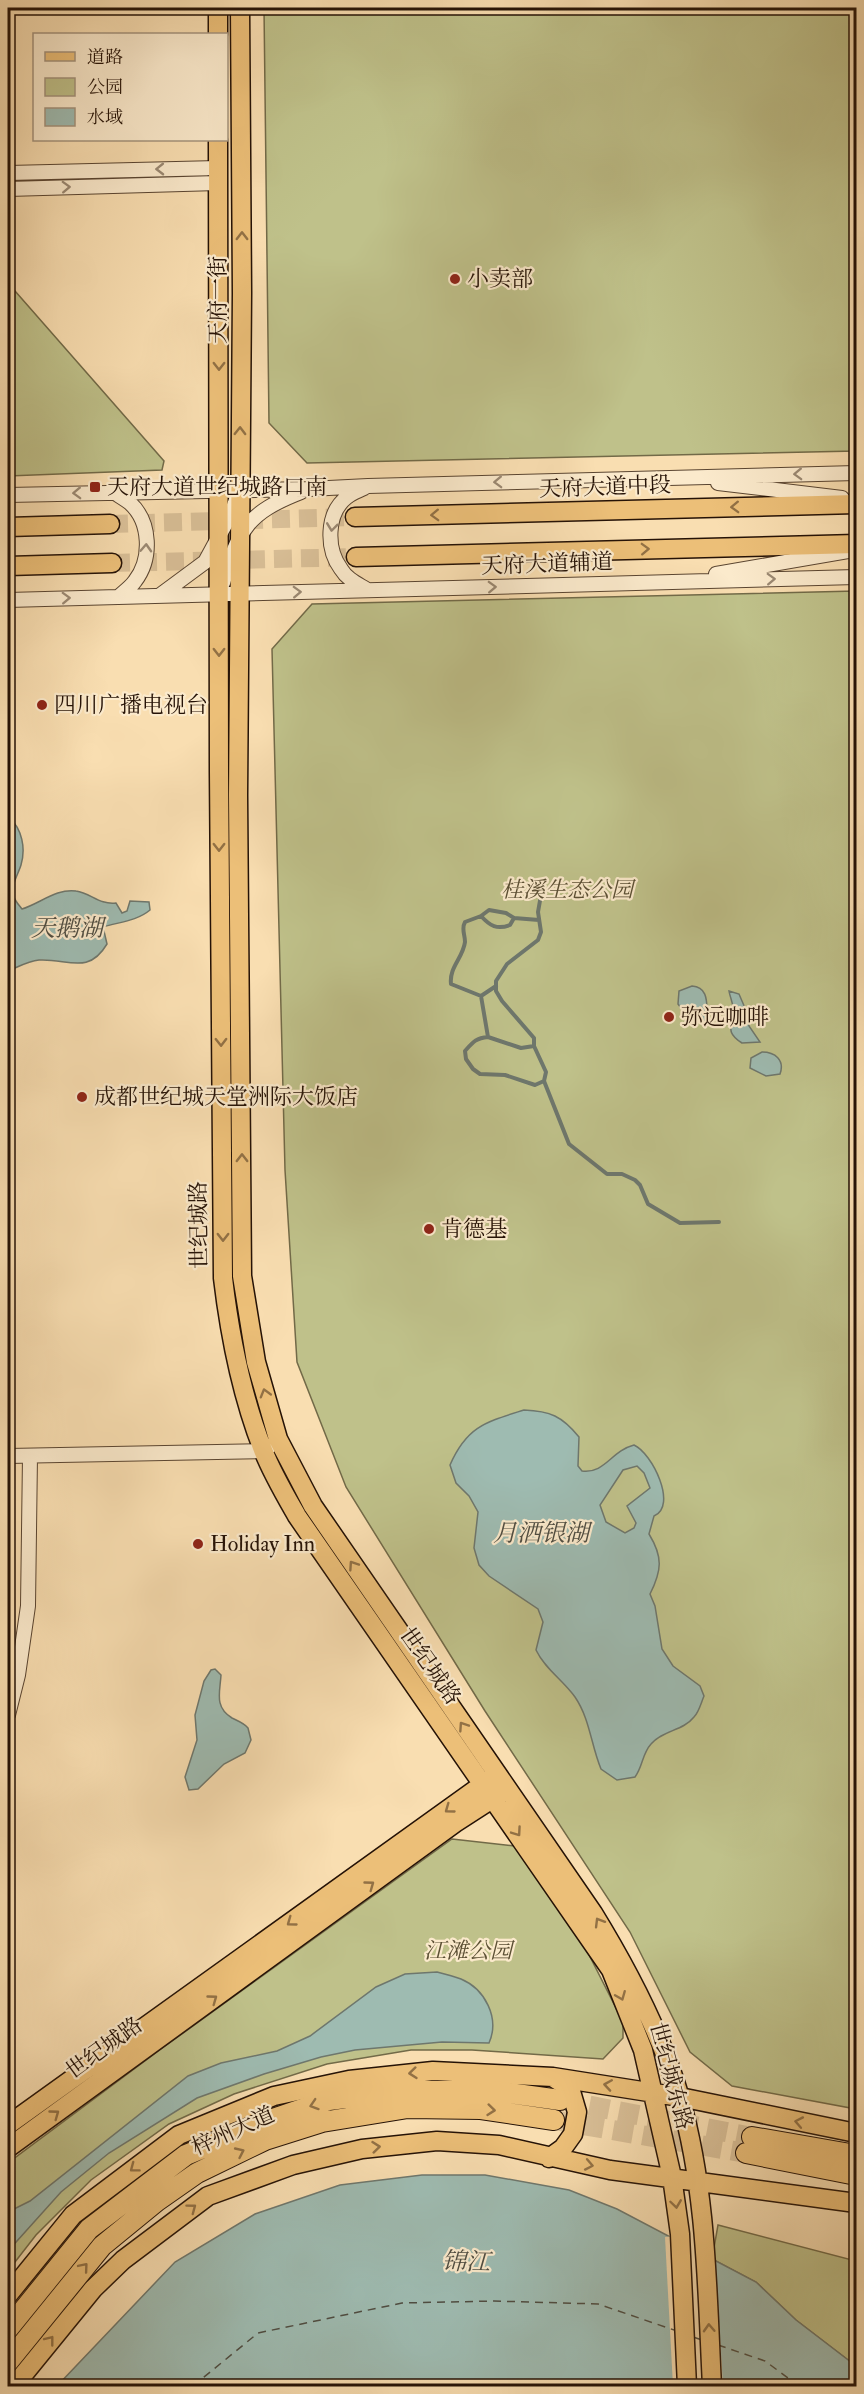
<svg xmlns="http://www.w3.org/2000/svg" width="864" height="2394" font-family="'IM FELL Double Pica','Noto Serif SC',serif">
<rect width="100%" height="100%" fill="#f9deb1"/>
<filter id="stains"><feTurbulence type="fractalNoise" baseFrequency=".00333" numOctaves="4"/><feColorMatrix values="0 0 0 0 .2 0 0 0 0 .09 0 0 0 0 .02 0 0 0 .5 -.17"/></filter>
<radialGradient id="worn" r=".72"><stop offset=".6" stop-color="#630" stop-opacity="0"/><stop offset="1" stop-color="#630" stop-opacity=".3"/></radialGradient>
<path fill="#bfc18a" stroke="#726a48" stroke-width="1.5" d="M264,8h592v443l-549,12 -38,-40z
M8,283l156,178 -2,9 -154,6z
M856,591v1518l-124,-23 -42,-34 -60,-120 -145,-221 -139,-224 -49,-125 -12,-192 -13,-521 40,-45z
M452,1839l63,7 64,89 44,87v16l-20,21 -131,-9h-61l-84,14 -93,30 -65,30 -78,56 -55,55 -28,36v-108l153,-114z
M718,2225l138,36v105l-60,-46 -40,-38 -44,-23z"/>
<path fill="#9ebbb1" stroke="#6e776d" stroke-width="1.5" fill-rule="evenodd" d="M9,817c13,12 17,31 12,48 -3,10 -11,21 -7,32 1,4 5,8 8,12 17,-5 35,-21 54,-18 15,2 23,14 40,12l6,10 5,-2 3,-10 19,1 1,8c-13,11 -31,12 -47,17l4,17c-19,32 -40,14 -68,16 -11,1 -21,7 -31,11z
M692,986c18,1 14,20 16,34l-4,2 -14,-2 -12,-16 1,-13z
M729,991l10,3 6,14 4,18 11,16 -18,1c-17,-11 -10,-16 -9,-32 1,-7 -3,-13 -4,-20z
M762,1052c13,0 23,8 18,22l-14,2 -16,-8 1,-10z
M524,1410c26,1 38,6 55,27l-1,29 4,5c23,3 29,-20 52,-26 18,8 44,61 20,71l-5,18c14,23 13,36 1,60l5,12 7,43 11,17 27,20 4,10c-3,7 -5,16 -10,21 -11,14 -31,13 -43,27 -9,10 -8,22 -16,33l-18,3 -16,-11c-10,-24 -11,-50 -26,-72 -12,-17 -30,-28 -39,-47l7,-28 -5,-13 -49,-33 -10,-11 -5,-17 4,-36 -9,-16 -13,-13 -6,-18c17,-39 36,-43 74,-55zM637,1466l7,7 6,15 -23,18 9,17 -2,5 -9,5 -19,-11 -6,-17 23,-35z
M215,1669l6,6c-1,17 -7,32 11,43 6,3 12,5 16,10l3,12 -6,13 -21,11 -26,25 -9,1 -4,-13 12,-37 -2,-25 9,-34 7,-11z
M437,1972c8,2 16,4 24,7 24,10 39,39 28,64l-47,-1 -87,8 -34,7 -57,17 -67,24 -88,55 -48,39 -53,59v-39l22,-11 158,-125 33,-13 56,-12 33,-15 66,-49 29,-13z
M422,2175h63l84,15 48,19 139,73 40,38 60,46v20h-332c-40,-9 -80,-7 -120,0h-347l118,-124 80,-48 85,-29z"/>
<path fill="#f9deb1" d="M675,2236l40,22 8,128h-50l-8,-149z"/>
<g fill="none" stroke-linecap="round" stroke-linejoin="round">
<path stroke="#6e776d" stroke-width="4" d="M541,895l-3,17 3,20 -3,8 -31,24 -11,17v10l6,10 32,37v8l12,26 -2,9 25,63 38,30h15l13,6 5,5 8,19 32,19 39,-1
M481,916l-16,6c-4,7 0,12 0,20 -2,16 -16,25 -14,42l30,12 15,-10
M514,918l-4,7c-13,5 -20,1 -29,-9l8,-6 17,3 8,5 25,2
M481,996l7,41 33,11 13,-2
M488,1037c-12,1 -15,5 -23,14l1,8 7,10 7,5 25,1 30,10 9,-4"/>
<path stroke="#4f4d42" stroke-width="1.5" stroke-dasharray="8 6" stroke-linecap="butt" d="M693,2337l9,3
M718,2345l47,16 34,25
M193,2386l65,-53 144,-30 92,-2 104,3 79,27"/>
<path stroke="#d9bf97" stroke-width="18" stroke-dasharray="18 9" stroke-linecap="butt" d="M110,524l245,-7
M112,563l244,-6"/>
<path stroke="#d9bf97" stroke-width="20" stroke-dasharray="20 10" stroke-linecap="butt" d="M560,2100l192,37
M554,2120l192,33"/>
<defs>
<path id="minor" d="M8,173l210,-5
M8,189l210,-6
M718,483l124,15
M364,488c-6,3 -12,5 -17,9 -21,16 -21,52 -6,72 6,10 15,14 25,20
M114,492c5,4 11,7 16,11 21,19 22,56 5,78 -4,6 -11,11 -17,16
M8,495l301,-6 59,-3 488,-13
M716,574l132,-23
M223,583c16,-54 24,-70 78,-91
M159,596l46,-34 26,-48 6,-17
M8,600l848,-23
M8,1456l255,-5 7,-5
M8,1715l10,-40 10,-69 2,-150"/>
<path id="major" d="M218,8v26
M240,8l2,285 -4,502 4,481 14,86 22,77 35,67 280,407c35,57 68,119 87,185 27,94 27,192 32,288
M218,140l1,632 4,506c7,59 18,116 40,172 9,23 22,45 34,66l314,454 32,80 29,127 8,57 7,152
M355,517l501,-13
M8,527l102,-3
M356,557l500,-13
M8,566l104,-3
M8,2125l485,-348
M8,2148l447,-325 48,-31
M549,2158l14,-10 10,-14 4,-22 -7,-24 -16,-10
M8,2295l65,-80 106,-80 95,-39 75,-16 84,-9 120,6 127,20 176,36
M14,2386l79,-97 30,-29 85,-64 85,-31 69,-16 75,-8 62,4 111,25 246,33"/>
<path id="highway" d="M752,2137l104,18
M746,2153l110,22
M8,2329l81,-100 97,-74 87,-36 56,-19 72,-9h93l66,9
M8,2362l94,-116 55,-45 40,-28 68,-33 57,-18 86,-14 73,1 73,11"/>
</defs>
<use href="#minor" stroke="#5a4531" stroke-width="16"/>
<use href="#major" stroke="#251206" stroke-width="21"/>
<use href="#highway" stroke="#251206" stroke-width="22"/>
<use href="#minor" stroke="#fbeacc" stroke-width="14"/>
<use href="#major" stroke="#ecbf78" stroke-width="18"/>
<use href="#highway" stroke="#ecbf78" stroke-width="20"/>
</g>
<defs><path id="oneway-chevron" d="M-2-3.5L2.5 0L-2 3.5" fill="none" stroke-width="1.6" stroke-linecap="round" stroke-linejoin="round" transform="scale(1.5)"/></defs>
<g stroke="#9b8973">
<use href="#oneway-chevron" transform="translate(160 169) rotate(179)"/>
<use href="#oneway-chevron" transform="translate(66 187) rotate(-2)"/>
<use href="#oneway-chevron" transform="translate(798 474) rotate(178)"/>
<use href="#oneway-chevron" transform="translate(498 482) rotate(178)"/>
<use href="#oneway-chevron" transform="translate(77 493) rotate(178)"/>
<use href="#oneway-chevron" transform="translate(332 527) rotate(97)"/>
<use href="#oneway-chevron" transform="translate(146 548) rotate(-87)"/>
<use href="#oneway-chevron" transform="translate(771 579) rotate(-2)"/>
<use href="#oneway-chevron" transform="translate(492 587) rotate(-2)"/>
<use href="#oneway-chevron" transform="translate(297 592) rotate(-2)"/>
<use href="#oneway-chevron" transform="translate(66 598) rotate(-2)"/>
</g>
<g stroke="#927145">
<use href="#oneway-chevron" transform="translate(242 236) rotate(-90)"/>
<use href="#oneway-chevron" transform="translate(219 366) rotate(90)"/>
<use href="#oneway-chevron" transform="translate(240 431) rotate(-89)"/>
<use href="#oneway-chevron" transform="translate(735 507) rotate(178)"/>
<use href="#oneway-chevron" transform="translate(435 515) rotate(178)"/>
<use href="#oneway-chevron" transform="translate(645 549) rotate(-2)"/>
<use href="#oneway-chevron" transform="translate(219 652) rotate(90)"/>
<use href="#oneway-chevron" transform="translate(219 847) rotate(90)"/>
<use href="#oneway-chevron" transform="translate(221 1042) rotate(89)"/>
<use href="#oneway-chevron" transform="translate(242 1158) rotate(-90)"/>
<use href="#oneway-chevron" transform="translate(223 1237) rotate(90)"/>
<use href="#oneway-chevron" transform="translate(265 1393) rotate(-106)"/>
<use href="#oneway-chevron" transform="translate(353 1565) rotate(-124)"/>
<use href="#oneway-chevron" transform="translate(463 1726) rotate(-124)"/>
<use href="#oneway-chevron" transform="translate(449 1809) rotate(144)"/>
<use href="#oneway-chevron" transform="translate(517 1832) rotate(55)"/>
<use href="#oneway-chevron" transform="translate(370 1885) rotate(-36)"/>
<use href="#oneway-chevron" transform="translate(291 1922) rotate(144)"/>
<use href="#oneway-chevron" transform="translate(599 1922) rotate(-121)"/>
<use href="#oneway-chevron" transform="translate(621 1996) rotate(68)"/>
<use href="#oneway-chevron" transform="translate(213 1999) rotate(-36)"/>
<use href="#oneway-chevron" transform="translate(413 2073) rotate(174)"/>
<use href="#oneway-chevron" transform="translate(608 2085) rotate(-171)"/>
<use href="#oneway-chevron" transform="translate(314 2105) rotate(162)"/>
<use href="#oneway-chevron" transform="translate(491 2110) rotate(6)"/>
<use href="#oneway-chevron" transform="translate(55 2114) rotate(-36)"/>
<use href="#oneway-chevron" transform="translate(799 2122) rotate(-169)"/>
<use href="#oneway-chevron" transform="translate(376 2147) rotate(-6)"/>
<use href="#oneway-chevron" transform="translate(240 2152) rotate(-25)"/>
<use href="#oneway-chevron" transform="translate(589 2165) rotate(11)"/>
<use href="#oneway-chevron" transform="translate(134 2168) rotate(143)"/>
<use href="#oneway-chevron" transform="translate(676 2204) rotate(82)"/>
<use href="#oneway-chevron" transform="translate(192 2208) rotate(-37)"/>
<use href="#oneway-chevron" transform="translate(84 2267) rotate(-50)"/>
<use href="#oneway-chevron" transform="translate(709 2328) rotate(-93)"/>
<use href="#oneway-chevron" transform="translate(50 2340) rotate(-52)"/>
</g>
<g fill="#8f2418" stroke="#fbeacc" stroke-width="2">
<circle cx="455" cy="279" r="6"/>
<rect x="89" y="481" width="12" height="12" rx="3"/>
<circle cx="42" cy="705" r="6"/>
<circle cx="669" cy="1017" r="6"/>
<circle cx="82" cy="1097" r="6"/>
<circle cx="429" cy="1229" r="6"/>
<circle cx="198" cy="1544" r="6"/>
</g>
<g text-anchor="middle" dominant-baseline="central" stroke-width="4.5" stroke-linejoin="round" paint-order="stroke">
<g font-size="22" fill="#251206" stroke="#fbeacc" text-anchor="start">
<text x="467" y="279">小卖部</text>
<text x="107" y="487">天府大道世纪城路口南</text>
<text x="54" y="705">四川广播电视台</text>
<text x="681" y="1017">弥远咖啡</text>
<text x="94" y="1097">成都世纪城天堂洲际大饭店</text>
<text x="441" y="1229">肯德基</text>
<text x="210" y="1544">Holiday Inn</text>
</g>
<g font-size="22" fill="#251206" stroke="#fbeacc">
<text transform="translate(218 300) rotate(-90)">天府一街</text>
<text transform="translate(605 487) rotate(-2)">天府大道中段</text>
<text transform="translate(547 564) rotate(-2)">天府大道辅道</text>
<text transform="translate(199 1225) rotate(-91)">世纪城路</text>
<text transform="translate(430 1666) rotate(55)">世纪城路</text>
<text transform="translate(104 2048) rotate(-36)">世纪城路</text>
<text transform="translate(671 2076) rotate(75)">世纪城东路</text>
<text transform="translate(233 2131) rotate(-24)">梓州大道</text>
</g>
<g font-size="22" font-style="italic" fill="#5b4f34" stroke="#fbeacc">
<text x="567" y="890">桂溪生态公园</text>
<text x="468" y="1951">江滩公园</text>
</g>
<g font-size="24" font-style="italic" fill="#4f4d42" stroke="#fbeacc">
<text x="67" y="928">天鹅湖</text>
<text x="541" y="1533">月洒银湖</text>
<text transform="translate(466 2262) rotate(2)">锦江</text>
</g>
</g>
<rect width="864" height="2394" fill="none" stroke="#f9deb1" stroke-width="30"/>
<rect x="9" y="9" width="846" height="2376" fill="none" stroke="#251206" stroke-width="3"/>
<rect x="15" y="15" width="834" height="2364" fill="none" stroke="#251206" stroke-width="1.5"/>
<rect x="33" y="33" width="195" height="108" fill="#fbeacc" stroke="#a5947d" stroke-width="1.5"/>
<rect x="45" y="52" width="30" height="9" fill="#ecbf78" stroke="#a5947d" stroke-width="1.5"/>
<text x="87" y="63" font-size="18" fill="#251206">道路</text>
<rect x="45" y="78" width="30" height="18" fill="#bfc18a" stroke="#a5947d" stroke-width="1.5"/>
<text x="87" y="93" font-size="18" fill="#251206">公园</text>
<rect x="45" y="108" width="30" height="18" fill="#9ebbb1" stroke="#a5947d" stroke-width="1.5"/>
<text x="87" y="123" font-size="18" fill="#251206">水域</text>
<rect width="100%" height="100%" filter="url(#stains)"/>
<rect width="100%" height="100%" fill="url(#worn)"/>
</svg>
